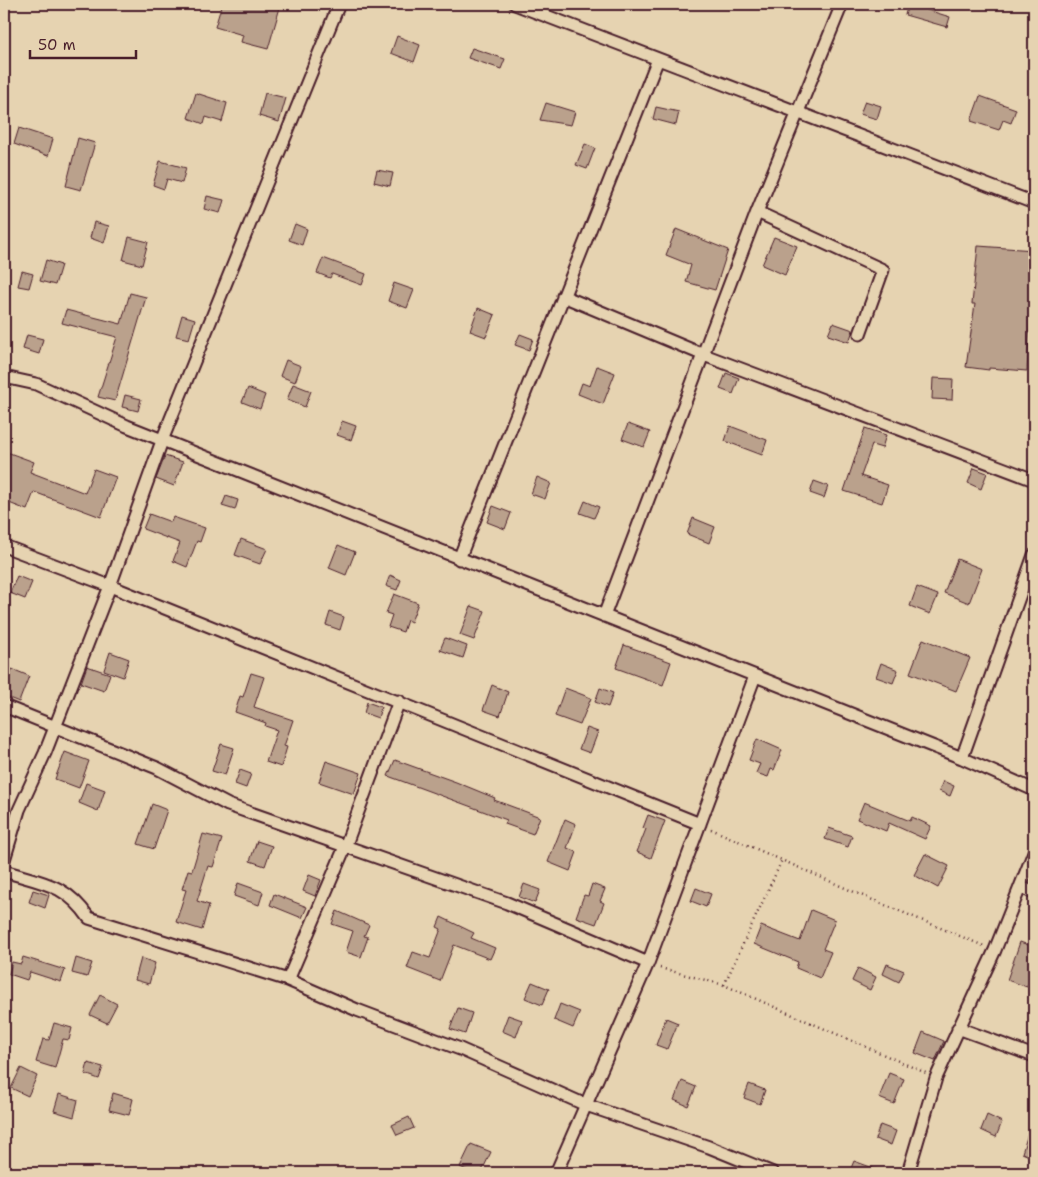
<svg xmlns="http://www.w3.org/2000/svg" width="1038" height="1177" font-family="'Shantell Sans',sans-serif">
<rect width="100%" height="100%" fill="#e6d3b1"/>
<filter id="ink" filterUnits="userSpaceOnUse"><feTurbulence type="fractalNoise" baseFrequency=".02" numOctaves="2"/><feDisplacementMap in="SourceGraphic" scale="10" xChannelSelector="R" yChannelSelector="G"/><feConvolveMatrix kernelMatrix="1 2 1 2 8 2 1 2 1" color-interpolation-filters="sRGB"/></filter>
<g filter="url(#ink)">
<path fill="#baa18c" stroke="#4a1f2b" d="M222,4h59l-13,45 -27,-7 2,-7 -28,-8z
M908,4l42,13 -3,10 -42,-12z
M397,36l23,9 -6,17 -23,-9z
M472,48l33,11 -4,10 -33,-11z
M196,93l31,10 -5,19 -16,-5 -2,7 -16,-6z
M265,93l21,5 -7,24 -20,-6z
M980,96l36,13 -5,14 -8,-3 -4,10 -28,-9z
M865,101l16,5 -4,13 -17,-5z
M546,103l29,9 -4,13 -31,-5z
M656,107l23,5 -3,13 -23,-6z
M19,128l34,11 -5,17 -34,-12z
M78,138l17,5 -14,47 -15,-4z
M585,144l10,4 -8,21 -11,-4z
M160,161l26,7 -4,15 -15,-4 -3,10 -11,-4z
M377,170l16,3 -3,13 -16,-4z
M207,196l17,4 -4,13 -16,-4z
M94,222l15,4 -5,17 -14,-5z
M295,224l12,5 -5,16 -13,-5z
M676,229l52,21 -13,40 -29,-8 5,-17 -25,-10z
M129,237l19,5 -6,23 -19,-5z
M774,237l23,9 -12,29 -23,-10z
M978,246l56,4 -7,121 -38,-3v2l-23,-3 9,-63h-3z
M323,258l43,16 -4,11 -30,-11 -2,4 -13,-5z
M46,260l15,5 -6,20 -15,-4z
M22,271l11,3 -4,14 -11,-2z
M394,283l20,7 -7,18 -19,-7z
M130,293l16,4 -31,104 -17,-4 19,-60 -55,-14 4,-13 55,14z
M478,308l17,7 -9,22 -16,-6z
M182,315l13,4 -6,20 -13,-3z
M833,323l20,7 -4,12 -21,-7z
M520,334l13,5 -4,11 -14,-5z
M27,335l16,4 -4,15 -16,-5z
M286,360l15,6 -6,16 -15,-6z
M597,366l18,7 -12,31 -25,-10 4,-11 8,3z
M726,373l13,5 -6,16 -13,-5z
M933,378l20,1 -1,21 -20,-1z
M293,384l18,7 -6,16 -18,-7z
M248,388l17,7 -5,14 -18,-7z
M125,395l16,4 -3,12 -16,-4z
M342,421l14,5 -5,14 -14,-5z
M628,424l22,8 -6,15 -22,-8z
M730,426l37,14 -5,15 -37,-14z
M865,428l21,7 -4,13 -10,-3 -11,31 27,9 -6,18 -38,-12z
M4,451l30,11 -4,10 55,21 9,-24 22,8 -15,40 -67,-25 -7,18 -23,-9z
M165,456l18,6 -9,24 -18,-7z
M974,468l13,5 -6,16 -13,-6z
M537,477l14,6 -6,16 -14,-5z
M814,481l14,5 -4,12 -14,-5z
M226,496l12,4 -3,10 -13,-4z
M585,501l14,6 -5,11 -14,-5z
M493,506l18,7 -6,16 -18,-7z
M149,514l22,8 2,-5 32,11 -5,14 -3,-1 -10,26 -14,-6 7,-18 -37,-14z
M693,518l22,9 -6,16 -22,-9z
M241,539l26,10 -7,15 -25,-9z
M338,545l17,7 -9,23 -17,-7z
M957,559l25,10 -13,34 -25,-10z
M390,575l11,5 -4,10 -11,-4z
M17,576l15,6 -7,17 -15,-6z
M917,587l21,8 -8,19 -20,-8z
M394,594l24,9 -7,19 -4,-2 -4,12 -15,-5 4,-12 -6,-2z
M471,606l14,5 -11,29 -14,-5z
M330,612l14,5 -4,13 -14,-5z
M445,638l22,8 -4,12 -23,-8z
M923,639l47,19 -14,33 -46,-18z
M624,645l47,17 -8,23 -47,-17z
M110,652l19,7 -6,18 -19,-7z
M881,663l17,7 -5,13 -17,-6z
M87,666l23,8 -6,17 -23,-8z
M12,669l17,7 -10,26 -15,-6z
M251,673l13,4 -10,30 39,13 -9,26 3,1 -6,20 -15,-5 11,-32 -12,-4 1,-3 -31,-11 5,-16 3,1z
M492,685l16,7 -8,24 -17,-6z
M565,688l26,10 -11,27 -25,-9z
M600,688l13,5 -5,14 -13,-5z
M367,702l14,5 -3,11 -14,-5z
M587,728l11,4 -8,21 -11,-4z
M757,739l25,11 -8,20 -3,-1 -3,8 -12,-4 4,-9 -11,-4z
M221,744l13,4 -9,27 -13,-4z
M65,752l24,9 -10,27 -24,-9z
M395,760l61,22 39,16 -1,2 46,17 -7,17 -28,-10 2,-4 -119,-44z
M326,761l35,12 -7,21 -35,-12z
M240,770l11,4 -5,14 -11,-4z
M943,781l11,5 -4,10 -11,-5z
M86,783l19,7 -7,21 -19,-8z
M864,802l46,19 2,-4 19,9 -6,13 -36,-16 -3,8 -29,-12z
M152,804l15,6 -13,39 -16,-5z
M648,815l17,6 -14,37 -14,-6 9,-23 -3,-1z
M565,819l11,5 -9,24 10,4 -7,19 -22,-9z
M829,828l23,8 -4,11 -23,-8z
M203,834l19,5 -9,28 -5,-1 -11,35 12,4 -7,25 -26,-8 10,-32 -4,-1 6,-19 4,1z
M257,841l15,5 -7,20 -15,-5z
M925,854l24,12 -11,22 -24,-13z
M309,875l12,5 -6,16 -12,-5z
M238,883l25,9 -4,13 -25,-9z
M524,884l16,6 -5,13 -16,-6z
M592,884l13,5 -5,12 4,2 -8,21 -20,-7 8,-22 4,1z
M696,888l15,6 -5,13 -15,-6z
M33,890l16,5 -4,13 -16,-6z
M274,894l33,13 -5,11 -32,-13z
M811,910l24,10 -12,29 8,3 -11,26 -24,-10 2,-6 -44,-18 7,-18 39,15z
M337,911l32,14 -5,11 4,1 -7,20 -15,-5 7,-21 -21,-7z
M441,917l33,16 -3,5 24,10 -5,11 -36,-14 -14,36 -33,-13 6,-16 17,6 11,-29 -4,-2z
M1020,942l14,5v20l-7,20 -20,-7z
M23,957l42,13 -4,12 -31,-10 -3,8 -18,-6 3,-12 9,2z
M76,958l16,5 -5,14 -15,-4z
M141,958l14,5 -6,21 -14,-4z
M887,964l17,7 -5,11 -16,-8z
M858,968l18,9 -6,13 -18,-9z
M532,982l17,7 -7,16 -17,-7z
M100,995l17,9 -10,19 -17,-8z
M560,1004l20,8 -7,16 -19,-8z
M458,1008l14,5 -7,21 -15,-5z
M508,1015l14,5 -6,17 -14,-6z
M666,1018l12,5 -11,26 -11,-4z
M54,1023l18,5 -3,12 -6,-1 -8,29 -19,-6 7,-23 6,1z
M923,1032l21,9 -9,20 -20,-8z
M88,1063l15,4 -4,12 -14,-5z
M21,1068l16,8 -9,20 -17,-8z
M889,1073l15,6 -10,25 -15,-6z
M682,1081l14,6 -8,19 -14,-6z
M749,1084l16,6 -5,14 -16,-6z
M113,1093l20,6 -4,16 -20,-5z
M59,1094l19,6 -4,17 -20,-6z
M987,1115l15,7 -6,15 -15,-7z
M409,1117l5,11 -17,7 -5,-10z
M1032,1121l2,1v36l-12,-5z
M880,1125l16,6 -5,14 -16,-6z
M471,1144l20,8 -10,21h-8l-13,-6z
M854,1161l30,11 -1,1h-34z"/>
<g fill="none" stroke-linecap="round" stroke-linejoin="round">
<defs>
<path id="street" d="M515,4l519,199
M757,212l126,58 -23,64
M563,296l141,59 330,125
M4,377l32,7 91,42 835,332 72,32
M4,546l106,40 590,238
M459,559l199,-500
M604,616l153,-404 85,-208
M4,706l153,62 71,37 279,98 141,60
M962,758l72,-203
M4,860l15,-50 26,-57 65,-167 53,-148 176,-434
M4,871c38,12 61,12 85,47l199,62 69,30 103,39 126,56 123,42 64,26
M1021,887l13,6
M288,980l57,-133 54,-146
M958,1028l76,28
M556,1173l92,-210 107,-287
M908,1173l28,-95 59,-128 39,-98"/>
</defs>
<use href="#street" stroke="#4a1f2b" stroke-width="15"/>
<path stroke="#4a1f2b" stroke-width="2.5" stroke-dasharray="1 4" stroke-linecap="butt" d="M711,829l157,69 116,48
M660,968l64,17 202,88
M724,985l58,-125"/>
<use href="#street" stroke="#e6d3b1" stroke-width="11"/>
</g>
</g>
<rect width="1038" height="1177" fill="none" stroke="#e6d3b1" stroke-width="20"/>
<rect x="10" y="10" width="1018" height="1157" fill="none" stroke="#4a1f2b" stroke-width="2" filter="url(#ink)"/>
<path d="M30 50v8h106v-8" fill="none" stroke="#4a1f2b" stroke-width="2.5"/>
<text x="38" y="50" font-size="15" fill="#4a1f2b" stroke="#e6d3b1" stroke-width="4" paint-order="stroke">50 m</text>
</svg>
